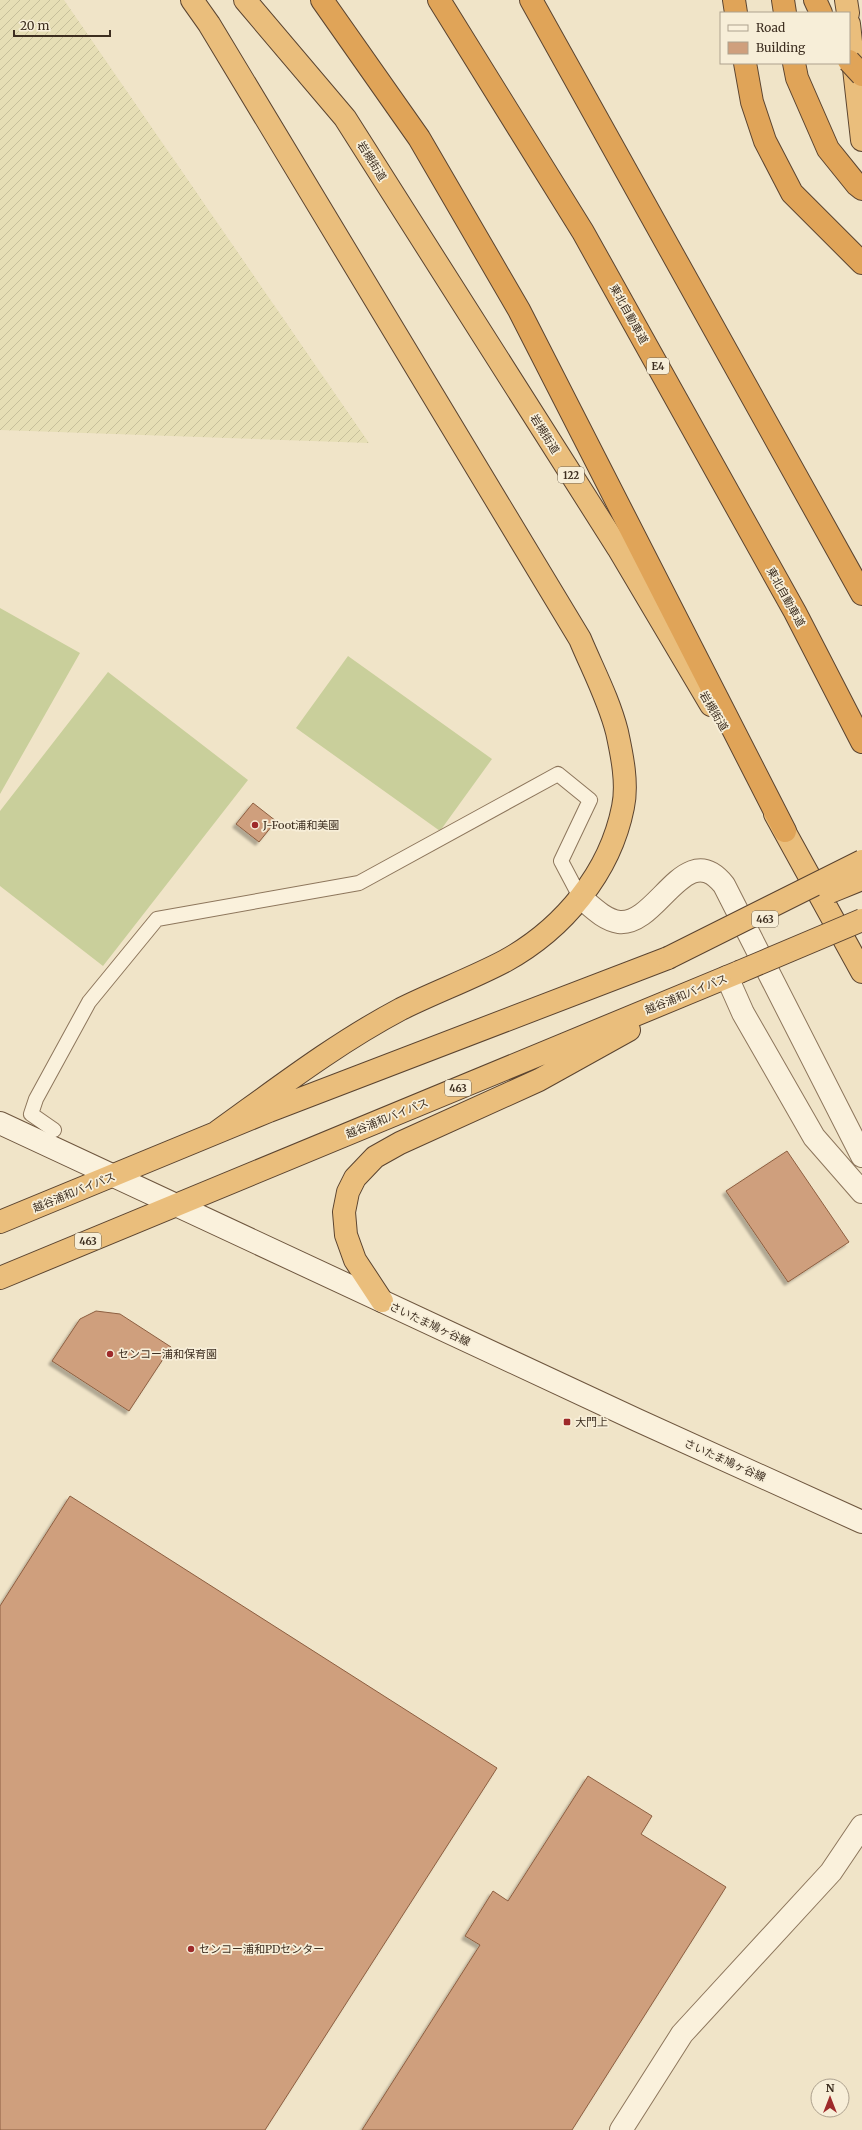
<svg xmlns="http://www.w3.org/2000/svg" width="862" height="2130" font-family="Merriweather,'Noto Sans JP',serif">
<defs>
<pattern id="farmland-furrows" width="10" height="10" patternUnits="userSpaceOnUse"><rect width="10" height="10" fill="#e6deb5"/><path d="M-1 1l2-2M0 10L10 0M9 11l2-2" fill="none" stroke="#c6bf9b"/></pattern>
<filter id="shadow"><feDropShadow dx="-3.5" dy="3.5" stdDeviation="1" flood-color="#0004"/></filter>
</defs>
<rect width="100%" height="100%" fill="#f0e4c8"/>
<path fill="url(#farmland-furrows)" d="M0,0h64l305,443 -369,-13z"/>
<path fill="#c9cf9b" d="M0,608l80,45 -80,141z
M348,656l144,103 -52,72 -144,-103z
M108,672l140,108 -145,186 -103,-80v-75z"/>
<path fill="#cf9f7d" stroke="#8d5f41" filter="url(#shadow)" d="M253,803l23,18 -17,21 -23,-18z
M787,1151l62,91 -61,40 -62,-91z
M96,1311l24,3 51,33 -42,64 -77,-50 28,-42z
M70,1496l427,272 -232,362h-265v-524z
M588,1776l64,40 -11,18 85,53 -154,243h-210l118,-185 -15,-9 28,-45 15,10z"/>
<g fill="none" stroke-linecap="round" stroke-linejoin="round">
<defs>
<path id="service" d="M54,1130l-23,-16 5,-15 53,-97 68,-83 202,-36 199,-109 32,26 -29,61 19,36"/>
<path id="minor" d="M580,897c11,9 24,23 39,25 39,4 66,-86 105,-37l138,271
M727,977l16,36 71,124 48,55
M621,2130l61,-96 149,-162 31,-46"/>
<path id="secondary" d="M0,1123l637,297 225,102"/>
<path id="trunk" d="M192,0l17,24 371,615c13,31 29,61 37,93 5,23 11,52 6,75 -13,66 -60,122 -118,154 -34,18 -70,31 -104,48 -66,35 -124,80 -184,123
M245,0l100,118 273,430 93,157
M846,0l2,13
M849,24l13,116
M775,814l87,158
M0,1222l269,-111 399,-153
M0,1278l739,-306
M382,1301l-27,-41 -9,-25 -2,-23 4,-20 7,-14 20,-21 25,-14 139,-63 90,-50"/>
<path id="motorway" d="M322,0l97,138 100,172 266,521
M439,0l144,232 212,380 67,130
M531,0l331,594
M734,0l2,13
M783,0l2,13
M815,0l6,13
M745,63l7,39 13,39 27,52 70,70
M794,63l3,15 31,71 29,36 5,4"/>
</defs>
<use href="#service" stroke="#8d765c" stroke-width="16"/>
<use href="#minor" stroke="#8d765c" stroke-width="24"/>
<use href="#secondary" stroke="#6f573f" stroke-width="24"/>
<use href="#trunk" stroke="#5b4430" stroke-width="24"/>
<use href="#motorway" stroke="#5b4430" stroke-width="24"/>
<use href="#service" stroke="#faf1dc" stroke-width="14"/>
<use href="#minor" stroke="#faf1dc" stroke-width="22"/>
<use href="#secondary" stroke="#faf1dc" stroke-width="22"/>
<use href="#trunk" stroke="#eabe7c" stroke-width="22"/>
<use href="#motorway" stroke="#e0a458" stroke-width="22"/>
<defs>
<path id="trunk-bridge" d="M830,892l32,-13
M668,958l194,-97
M739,972l123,-52"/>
<path id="motorway-bridge" d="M849,61l13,14"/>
</defs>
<use href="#trunk-bridge" stroke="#5b4430" stroke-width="24" stroke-linecap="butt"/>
<use href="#motorway-bridge" stroke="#5b4430" stroke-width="24" stroke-linecap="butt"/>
<use href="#trunk-bridge" stroke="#eabe7c" stroke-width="22"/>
<use href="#motorway-bridge" stroke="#e0a458" stroke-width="22"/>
</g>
<g fill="#9e2a2b" stroke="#f7eed8" stroke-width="1.5">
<circle cx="255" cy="825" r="4"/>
<circle cx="110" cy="1354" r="4"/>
<rect x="563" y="1418" width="8" height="8" rx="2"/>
<circle cx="191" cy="1949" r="4"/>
</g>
<g text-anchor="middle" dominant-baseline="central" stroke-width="3.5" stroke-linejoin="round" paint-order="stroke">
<g fill="#f7eed8" stroke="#756857" stroke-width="1">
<rect x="647" y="358" width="22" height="16" rx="3"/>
<rect x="558" y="467" width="26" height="16" rx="3"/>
<rect x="752" y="911" width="26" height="16" rx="3"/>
<rect x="445" y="1080" width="26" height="16" rx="3"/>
<rect x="75" y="1233" width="26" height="16" rx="3"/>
</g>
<g font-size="10" font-weight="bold" fill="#3d2e20">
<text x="658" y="366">E4</text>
<text x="571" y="475">122</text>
<text x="765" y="919">463</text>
<text x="458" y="1088">463</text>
<text x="88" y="1241">463</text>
</g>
<g font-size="11" fill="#3d2e20" stroke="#f7eed8">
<text transform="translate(372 161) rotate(58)">岩槻街道</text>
<text transform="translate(629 314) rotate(61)">東北自動車道</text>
<text transform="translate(545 434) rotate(58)">岩槻街道</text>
<text transform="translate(786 597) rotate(61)">東北自動車道</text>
<text transform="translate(714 711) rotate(59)">岩槻街道</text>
<text transform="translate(686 994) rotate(-22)">越谷浦和バイパス</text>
<text transform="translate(387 1118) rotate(-22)">越谷浦和バイパス</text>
<text transform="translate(74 1192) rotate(-22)">越谷浦和バイパス</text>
<text transform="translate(430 1324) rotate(25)">さいたま鳩ヶ谷線</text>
<text transform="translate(725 1460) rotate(24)">さいたま鳩ヶ谷線</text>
</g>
<g font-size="11" fill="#3d2e20" stroke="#f7eed8" text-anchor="start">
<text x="263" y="825">J-Foot浦和美園</text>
<text x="118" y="1354">センコー浦和保育園</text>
<text x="575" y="1422">大門上</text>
<text x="199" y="1949">センコー浦和PDセンター</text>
</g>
</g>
<rect x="720" y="12" width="130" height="52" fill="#f7eed8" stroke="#ada18e"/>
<rect x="728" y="25" width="20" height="6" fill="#faf1dc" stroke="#ada18e"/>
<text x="756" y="32" font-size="12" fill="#3d2e20">Road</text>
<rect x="728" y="42" width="20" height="12" fill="#cf9f7d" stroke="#ada18e"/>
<text x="756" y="52" font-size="12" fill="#3d2e20">Building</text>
<g transform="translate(830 2098)"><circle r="19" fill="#f7eed8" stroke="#ada18e"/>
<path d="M0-3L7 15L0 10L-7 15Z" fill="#9e2a2b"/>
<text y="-6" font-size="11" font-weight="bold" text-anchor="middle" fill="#3d2e20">N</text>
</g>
<path d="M14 30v6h96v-6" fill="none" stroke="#3d2e20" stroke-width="2"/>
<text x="20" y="30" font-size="12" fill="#3d2e20" stroke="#f7eed8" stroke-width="3" paint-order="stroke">20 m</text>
</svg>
